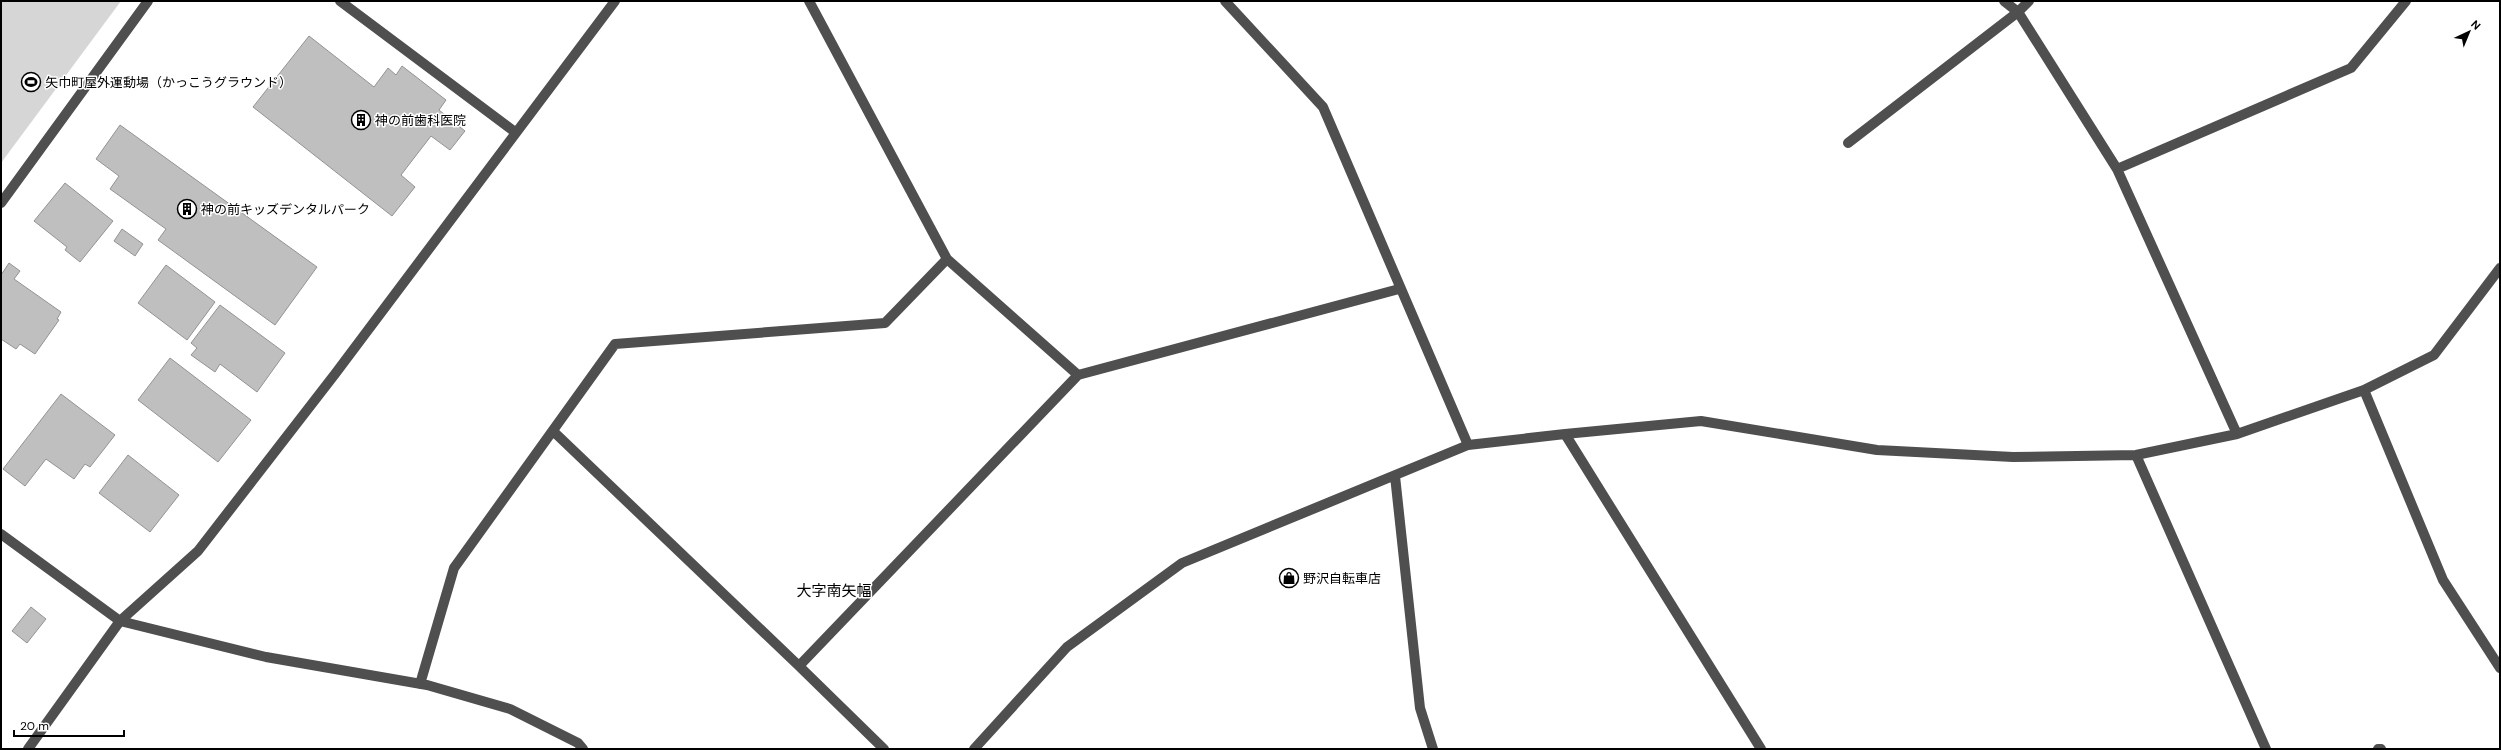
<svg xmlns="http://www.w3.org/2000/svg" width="2501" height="750" font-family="'DM Sans','Noto Sans JP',sans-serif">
<rect width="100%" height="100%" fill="#fff"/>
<path fill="#d6d6d6" d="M1,1h120l-120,162z"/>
<path fill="#bfbfbf" stroke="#939393" d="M309,36l65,51 14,-19 8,7 6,-9 44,34 -7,10 26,21 -15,19 -19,-14 -30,39 14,12 -23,29 -139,-109z
M120,125l197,142 -42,58 -117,-85 8,-11 -56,-40 9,-13 -23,-17z
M65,183l48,38 -33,41 -15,-12 2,-3 -33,-26z
M122,229l21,15 -8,12 -21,-15z
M9,263l11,8 -6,8 47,33 -4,7 2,1 -24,34 -15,-10 -4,5 -15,-10v-64z
M166,265l49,37 -28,38 -49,-37z
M220,305l65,48 -28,39 -37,-28 -5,8 -24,-17 6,-7 -6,-5z
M170,358l81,62 -33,42 -80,-62z
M61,394l54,41 -25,32 -5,-3 -11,15 -28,-20 -21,27 -22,-17z
M128,455l51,40 -29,37 -51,-39z
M31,607l15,12 -19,24 -15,-12z"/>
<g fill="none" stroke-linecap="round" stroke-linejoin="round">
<path stroke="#4f4f4f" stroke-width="10" d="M340,1l175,131
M809,1l138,258 131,116
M1225,1l98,106 145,338
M2004,1l14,11 99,157 120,265
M1848,143l170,-131 11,-11
M2117,169l234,-101 55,-67
M1,203l147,-202
M2364,390l79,190 57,88
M553,431l246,235
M1565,434l136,-13 176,29 136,7 123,-2 101,-21 127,-44 70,-35 66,-87
M2136,455l130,294
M1395,476l25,232 13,41
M1,534l119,87 146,36 161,28 83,24 68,34 5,6
M420,684l34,-116 161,-224 270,-21 62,-64
M28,749l92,-128 78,-70 137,-177 280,-373
M884,749l-85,-83 279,-291 321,-86
M974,749l93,-102 115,-84 286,-118 97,-11 196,315
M2378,749h3"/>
</g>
<defs>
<symbol id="stadium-ring" viewBox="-11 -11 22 22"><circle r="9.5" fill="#fff" stroke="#000" stroke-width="1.5"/><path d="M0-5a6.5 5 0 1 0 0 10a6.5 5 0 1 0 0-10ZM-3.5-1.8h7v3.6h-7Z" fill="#000"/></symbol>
<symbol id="building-ring" viewBox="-11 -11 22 22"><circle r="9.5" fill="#fff" stroke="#000" stroke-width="1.5"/><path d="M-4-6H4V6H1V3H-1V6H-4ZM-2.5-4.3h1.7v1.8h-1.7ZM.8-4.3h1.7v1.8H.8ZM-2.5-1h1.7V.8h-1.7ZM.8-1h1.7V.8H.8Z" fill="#000"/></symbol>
<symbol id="shop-ring" viewBox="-11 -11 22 22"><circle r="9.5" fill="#fff" stroke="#000" stroke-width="1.5"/><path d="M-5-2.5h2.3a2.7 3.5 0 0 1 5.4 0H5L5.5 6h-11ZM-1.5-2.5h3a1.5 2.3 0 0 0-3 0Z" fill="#000"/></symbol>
</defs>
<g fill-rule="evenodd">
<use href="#stadium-ring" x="20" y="71" width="22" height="22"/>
<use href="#building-ring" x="350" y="109" width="22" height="22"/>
<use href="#building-ring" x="176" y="198" width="22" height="22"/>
<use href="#shop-ring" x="1278" y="567" width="22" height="22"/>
</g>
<g text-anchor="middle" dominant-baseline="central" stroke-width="3" stroke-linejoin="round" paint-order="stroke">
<g font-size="13" fill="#000" stroke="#fff" text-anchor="start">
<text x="45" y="82">矢巾町屋外運動場（かっこうグラウンド）</text>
<text x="375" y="120">神の前歯科医院</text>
<text x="201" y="209">神の前キッズデンタルパーク</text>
<text x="1303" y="578">野沢自転車店</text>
</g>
<g font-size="15" fill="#000" stroke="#fff">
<text x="834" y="591">大字南矢幅</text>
</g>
</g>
<rect width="2501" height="750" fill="none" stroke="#000000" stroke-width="4"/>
<g transform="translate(2469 32) rotate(44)" stroke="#ffffff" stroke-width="3" paint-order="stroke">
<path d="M0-3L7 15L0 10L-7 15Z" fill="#000000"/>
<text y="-6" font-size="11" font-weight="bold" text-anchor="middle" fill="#000000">N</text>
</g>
<path d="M14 730v6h110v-6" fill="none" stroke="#000000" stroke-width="2"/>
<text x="20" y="730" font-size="12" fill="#000000" stroke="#ffffff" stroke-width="3" paint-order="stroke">20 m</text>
</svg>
